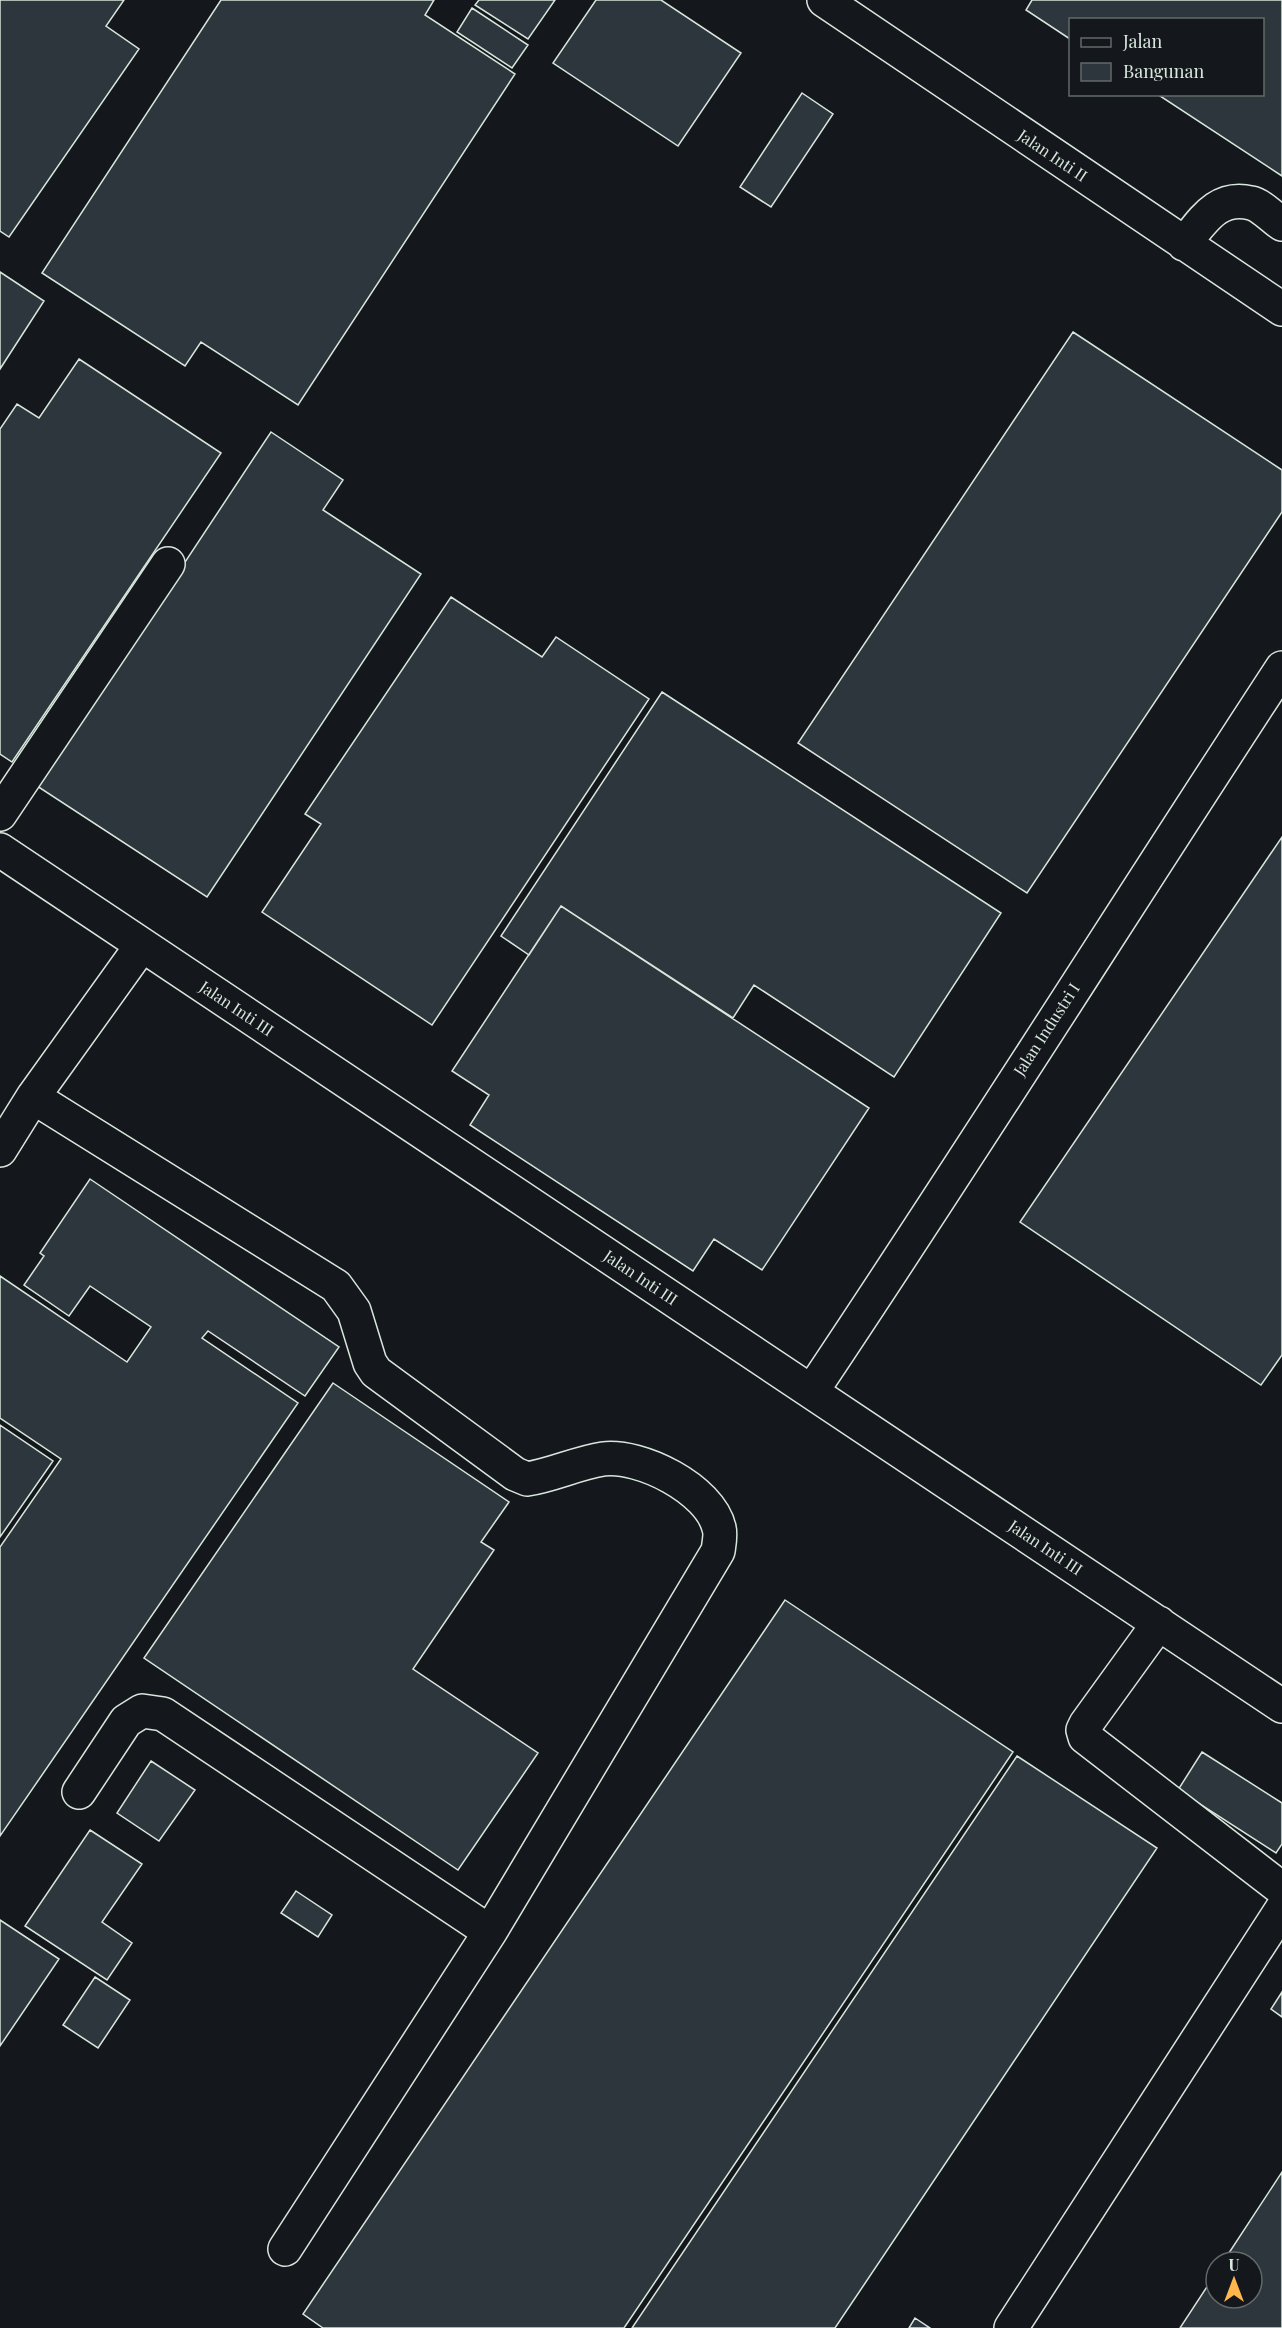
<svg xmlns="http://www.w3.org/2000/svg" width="1282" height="2328" font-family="'Playfair Display',serif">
<rect width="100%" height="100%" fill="#14181c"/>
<path fill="#2c363c" stroke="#d8e6dc" stroke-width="1.5" d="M0,0h124l-18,26 33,23 -130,188 -9,-6z
M221,0h213l-9,15 90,59 -217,331 -97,-63 -16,24 -143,-93z
M479,0h76l-27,39 -53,-34z
M596,0h65l80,53 -63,93 -125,-83z
M1032,0h250v176l-125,-82h105v-74h-192v19l-44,-29z
M472,8l56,37 -16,23 -55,-36z
M802,93l31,21 -62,93 -31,-20z
M0,272l44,29 -44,68z
M1073,332l209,138v42l-255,381 -229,-150z
M79,359l142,94 -209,309 -12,-8v-325l17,-25 22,14z
M271,432l72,48 -20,30 98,64 -214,323 -170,-111z
M451,597l91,60 14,-20 93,62 -217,326 -170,-113 59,-88 -16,-10z
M662,692l339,221 -107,164 -140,-92 -21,33 -172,-112 -32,49 -28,-19z
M1282,837v518l-21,30 -241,-163z
M561,906l308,202 -107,162 -48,-31 -21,32 -223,-146 19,-30 -37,-24z
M90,1179l249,168 -34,49 -97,-65 -6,7 96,65 -298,433v-289l61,-88 -61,-41v-142l127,86 24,-35 -61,-41 -21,30 -45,-31 20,-29 -4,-3z
M333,1383l176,119 -28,40 13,8 -81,119 125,84 -80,117 -314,-212z
M0,1425l53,36 -53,76z
M785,1600l228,152 -389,576h-301l-20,-14z
M1202,1752l80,51v41l-6,9 -98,-63z
M1017,1756l140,92 -322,480h-203z
M151,1761l44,29 -36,51 -42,-28z
M90,1830l52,34 -40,58 30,21 -25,37 -82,-54z
M296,1891l36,24 -14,22 -37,-24z
M0,1920l59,39 -59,87z
M95,1977l35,23 -32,48 -35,-23z
M1282,1992v25l-11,-8z
M1282,2172v156h-102l36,-55v25h36v-36h-29z
M915,2318l15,10h-21z"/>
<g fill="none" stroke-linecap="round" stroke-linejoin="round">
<defs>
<path id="minor" d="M824,0l458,309
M1184,244c19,-23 33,-49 67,-41 10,2 22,15 31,21
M0,814l168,-250
M0,850l1282,856
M33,1097l303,189 18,25 16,52 6,9 139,102 12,5c26,-4 50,-16 76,-20 37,-5 107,30 116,69 2,6 0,16 -1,23l-228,381 -205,317
M0,1150l33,-53 109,-152
M812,1391c160,-239 313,-483 470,-723
M1159,1623l-73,101 -3,6 2,7 197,152
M79,1792l47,-71 16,-10 21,3 327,218
M1011,2328l271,-419"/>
</defs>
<use href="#minor" stroke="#d8e6dc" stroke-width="36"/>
<use href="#minor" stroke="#14181c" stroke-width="33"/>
</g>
<g text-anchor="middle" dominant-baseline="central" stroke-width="4.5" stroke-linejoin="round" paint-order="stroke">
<g font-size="16" fill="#d8e6dc" stroke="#14181c">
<text transform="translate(1053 155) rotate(34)">Jalan Inti II</text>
<text transform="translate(237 1008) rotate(34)">Jalan Inti III</text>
<text transform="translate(1046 1029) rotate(-57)">Jalan Industri I</text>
<text transform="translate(641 1277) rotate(34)">Jalan Inti III</text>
<text transform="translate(1046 1547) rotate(34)">Jalan Inti III</text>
</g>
</g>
<rect x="1069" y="18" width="195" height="78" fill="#14181c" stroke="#626a69" stroke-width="1.5"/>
<rect x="1081" y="38" width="30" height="9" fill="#14181c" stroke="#626a69" stroke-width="1.5"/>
<text x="1123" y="48" font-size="18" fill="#d8e6dc">Jalan</text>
<rect x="1081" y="63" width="30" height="18" fill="#2c363c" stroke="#626a69" stroke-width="1.5"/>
<text x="1123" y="78" font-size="18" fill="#d8e6dc">Bangunan</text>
<g transform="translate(1234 2280)"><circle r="28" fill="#14181c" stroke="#626a69" stroke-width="1.5"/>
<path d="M0-4.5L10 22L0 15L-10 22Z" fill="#ffb74d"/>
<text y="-9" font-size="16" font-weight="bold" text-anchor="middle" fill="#d8e6dc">U</text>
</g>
</svg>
